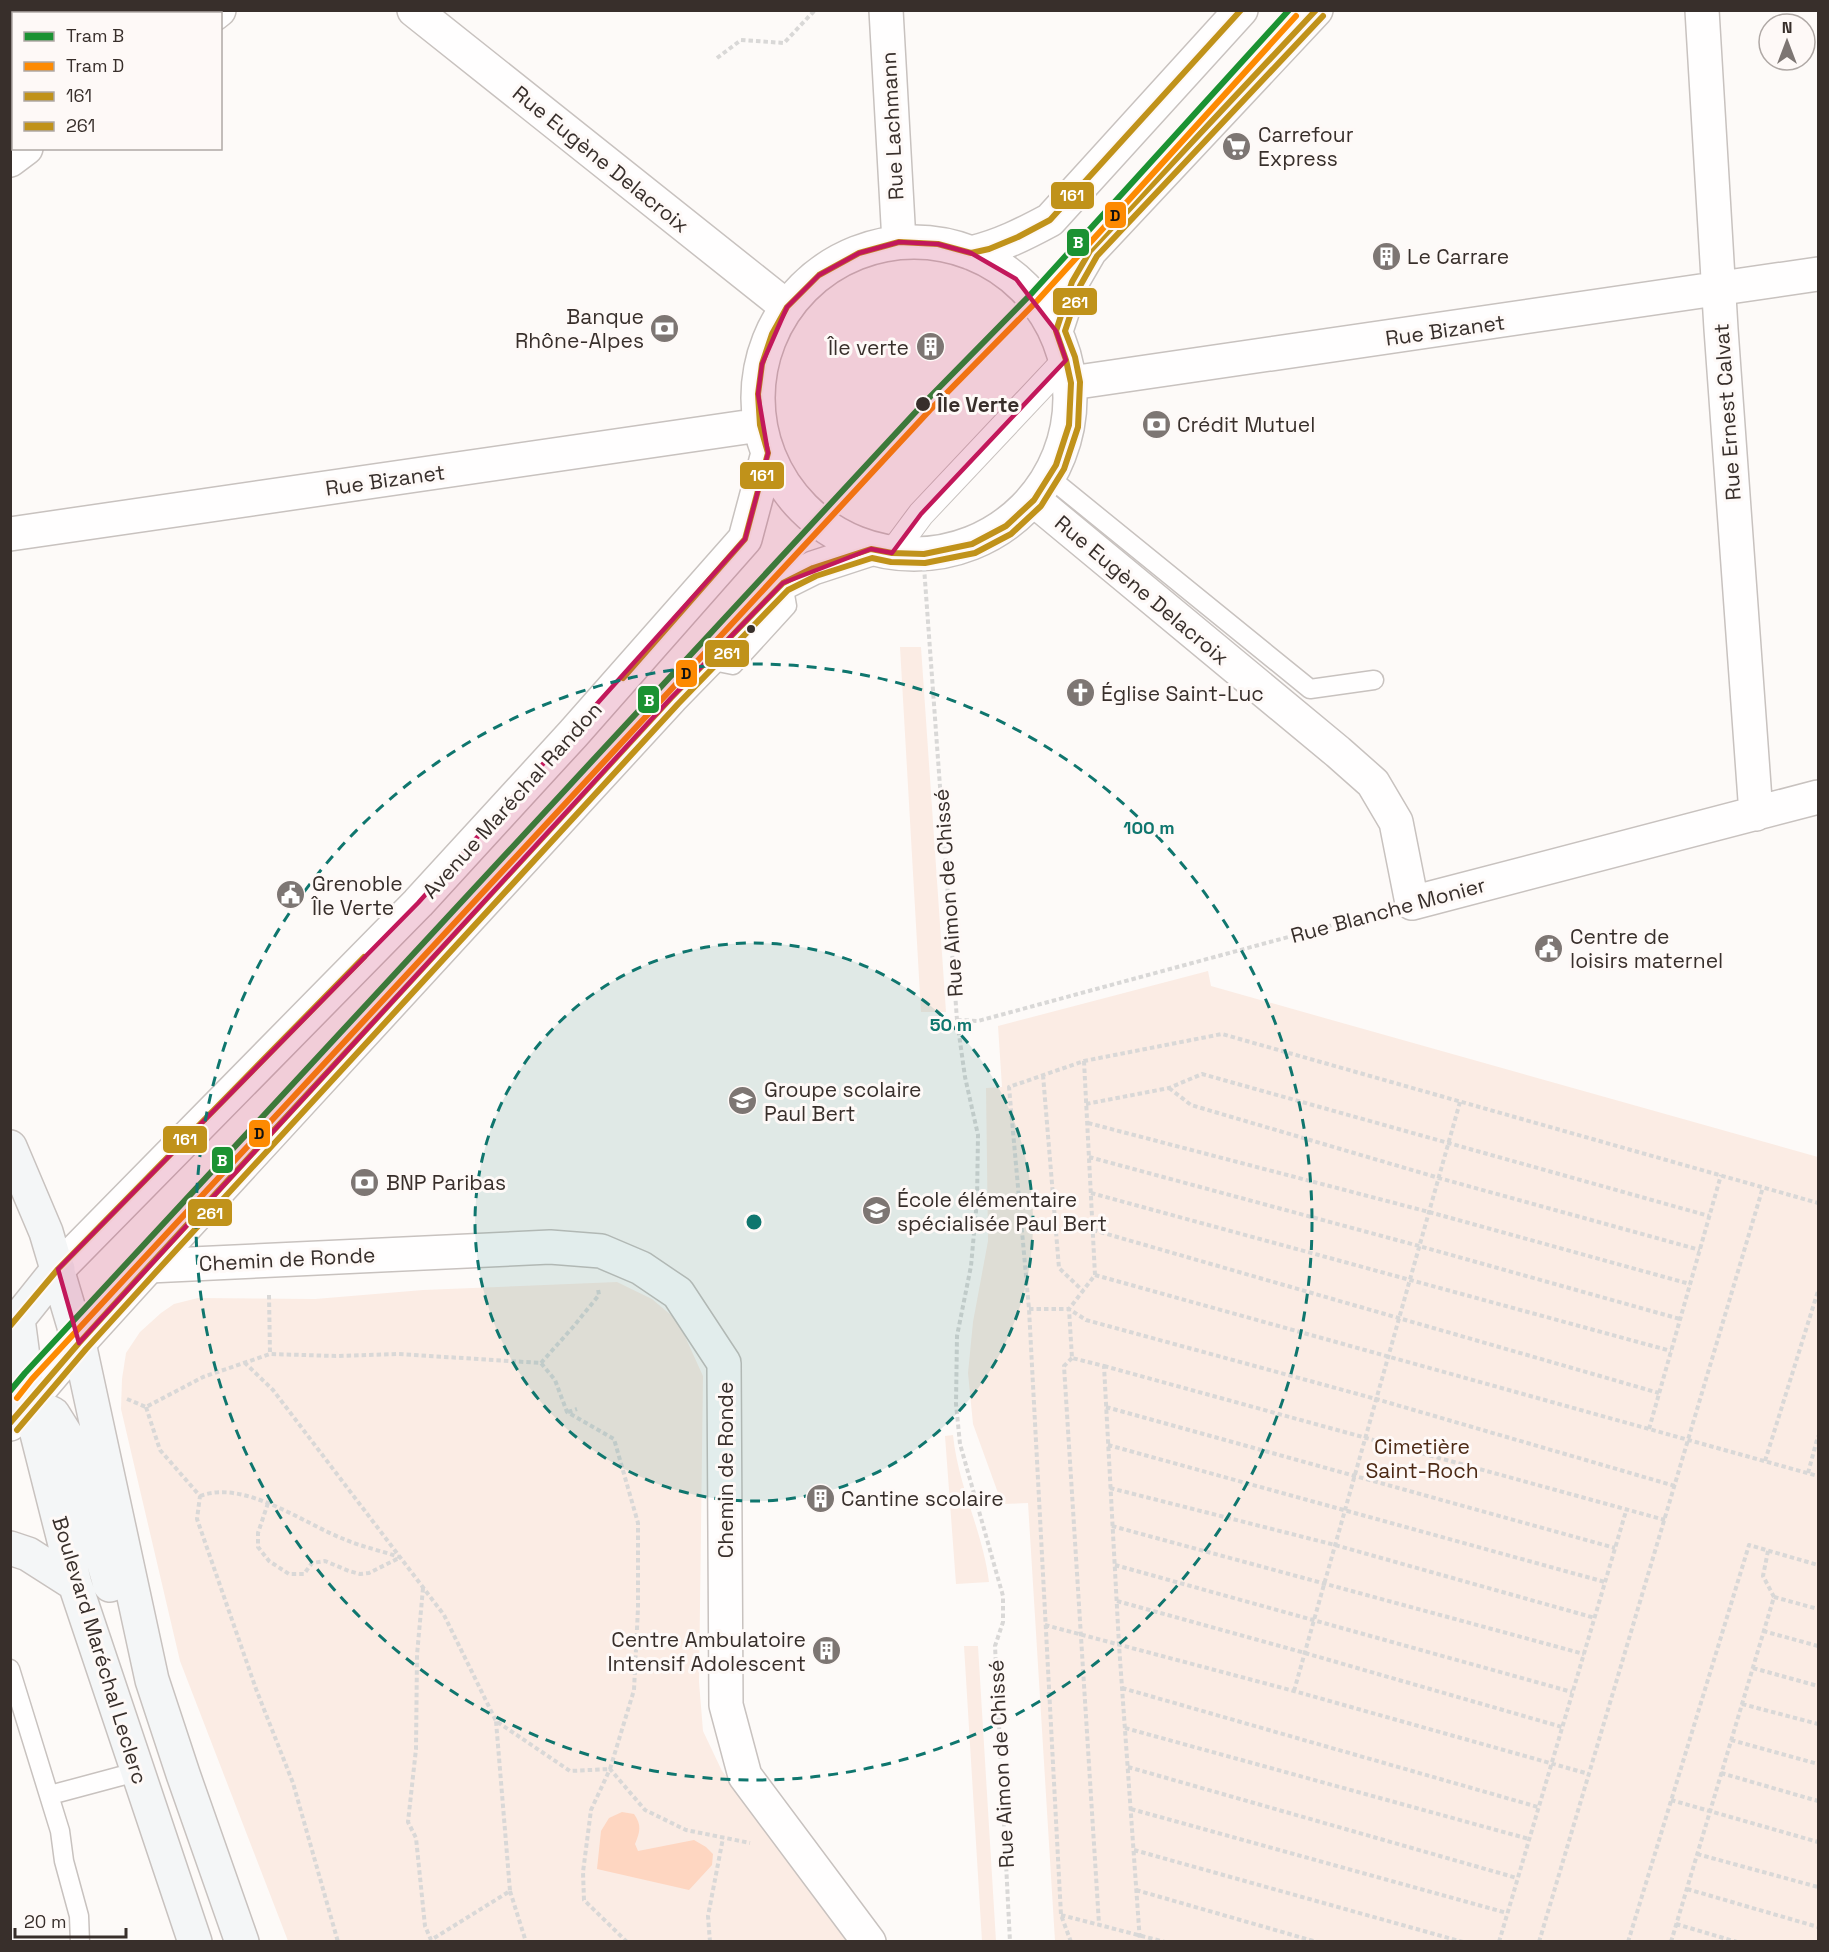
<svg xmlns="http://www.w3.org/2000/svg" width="1829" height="1952" font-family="'Space Grotesk',sans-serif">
<rect width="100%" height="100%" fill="#fdfaf8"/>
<path fill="#fbece4" d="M900,647h21l25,365h-25z
M1208,971l3,15 607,171v784h-763l-27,-438 -26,1 -29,-80 -5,-51 5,-51 15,-81 -2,-153 16,-1 -4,-61z
M617,1282l35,17 26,22 25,55 -4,306 4,49 19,40 136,170h-570l-108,-280 -59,-252 1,-30 4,-26 14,-21 21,-19 13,-9 24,-6 117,1 108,-9z
M953,1435c5,51 30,97 36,147l-33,2 -11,-148z
M964,1646h14l18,295h-14z"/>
<path fill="#fed6c1" d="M622,1812l12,2c8,11 6,18 1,30l3,7 56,-11 12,7 7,7 -1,11 -23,25 -92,-21 4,-38 8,-13z"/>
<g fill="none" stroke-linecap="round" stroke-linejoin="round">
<defs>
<path id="service" d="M1049,477l261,212 64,-9
M708,660l25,5 54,-59 -4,-23
M10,1669l50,162 4,30 15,55 1,26
M50,1795l86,-23"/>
<path id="pedestrian" d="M892,553l29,-39 145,-154"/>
<path id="minor" d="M414,10l373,297
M886,10l13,232
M1702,10l19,319 35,485
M214,14l5,-4
M10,160l16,-12
M1071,383l747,-109
M1034,500l304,252 35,31 23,39 16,81 406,-106
M149,1266l401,-19 51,4 40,17 37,25 46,70 2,342 19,71 124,166"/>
<path id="tertiary" d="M758 398a156 156 0 1 1 312 0a156 156 0 1 1-312 0Z
M971,253c29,-7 53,-19 79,-33l191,-210
M1056,331l16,-49 18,-31 226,-241
M10,534l750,-109
M58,1269l360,-366 155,-169 172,-195 23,-86
M10,1424l69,-81 70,-77 522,-568 112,-115 30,-15 58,-19"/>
<path id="secondary" d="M10,1147l36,85 33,111 73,337 31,94 59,168
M58,1269l-40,50 11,83 46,182 120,358
M19,1400l10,2 24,12 15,24 42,147
M10,1548l18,6 47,30"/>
</defs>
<use href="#service" stroke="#c8c2bf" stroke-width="21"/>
<use href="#pedestrian" stroke="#c8c2bf" stroke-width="28"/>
<use href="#minor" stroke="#c8c2bf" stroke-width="36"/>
<use href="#tertiary" stroke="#c8c2bf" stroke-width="36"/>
<use href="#secondary" stroke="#c8c2bf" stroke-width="36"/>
<path stroke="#d9d8d7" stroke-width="4" stroke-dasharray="4.5 3" stroke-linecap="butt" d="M717,58l24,-18 43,3 31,-33
M924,567l33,453 8,57 13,58 -1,65 -6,66 -14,70 -1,68 4,40 43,152v26l-8,24 15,296
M957,1020l21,1 399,-108
M1084,1061l11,214 -26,34 3,49 32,8 15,279 21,297
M1043,1075l16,193 24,23
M1169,1088l22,17 248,73 261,72
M1086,1104l83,-16 33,-14 507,142
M1088,1123l341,89 261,72
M1089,1157l330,89 261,73
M1091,1193l580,158
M1093,1230l566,163
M1095,1275l723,201
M269,1295l1,59
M1029,1309h40l17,11 290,79 299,87
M1072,1358l-8,8 35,558
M541,1363l32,-36 26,-32 -1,-6
M1104,1366l561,154
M127,1399l19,8 57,-30 67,-23 66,2 62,-2 143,9 14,17 12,32 47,27 24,84v85l-4,82 -24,79 -40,2 -74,-50 -52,-106 -171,-225 -29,-28
M146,1407l14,43 40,46 -3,23 59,170 37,94 45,159
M1106,1407l509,141
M568,1412l9,-3
M1649,1429l72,-254
M1108,1445l497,137
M1765,1461l53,-170
M1808,1473l10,-37
M1110,1488l225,57 260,73
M200,1496c45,-17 104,28 146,44 17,7 36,11 53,17
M268,1503l-10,30v14l11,14 20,13h15l8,-11 13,-2 24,10 11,3 9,-1 30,-15
M1112,1526l472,128
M1115,1565l457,127
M423,1588l-6,67 -1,94 -8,73 8,16 9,88 6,14 79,-49 -14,-170
M1774,1597l44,12
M1117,1601l188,52 257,74
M1045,1625l249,66 295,83
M1763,1631l55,15
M1753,1668l65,18
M1122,1688l416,119
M1294,1691l166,-589
M1742,1704l76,20
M1125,1728l404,111
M1731,1740l87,24
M1128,1767l389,111
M1721,1773l97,28
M1671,1800l147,42
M1131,1809l376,104
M1134,1850l329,92
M1697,1854l121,33
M1687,1889l131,38
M1136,1890l181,52
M510,1891l16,51
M1061,1915l104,27
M1676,1924l61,18
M627,1942l-43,-42 -1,-28 8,-62 19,-41 35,41 41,20 64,13
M710,1942l-2,-26 15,-78
M1071,1942l-10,-27 -32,-606 -20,-222 75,-26 138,-27 596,169
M1499,1942l127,-431
M1539,1942l224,-755
M1628,1942l121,-397 69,20
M1671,1942l103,-345 -11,-21 5,-25"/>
<use href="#service" stroke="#fffefe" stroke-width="18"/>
<use href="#pedestrian" stroke="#fffefe" stroke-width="26"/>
<use href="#minor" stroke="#fffefe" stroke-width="33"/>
<use href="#tertiary" stroke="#fffefe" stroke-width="33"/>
<use href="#secondary" stroke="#f4f6f7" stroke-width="33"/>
<defs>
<path id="bus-1" d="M623,678l122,-139 23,-86 -8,-28 -2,-31 4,-30 10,-30 15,-27 32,-32 40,-22 40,-11 39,2 33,9 18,-4 29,-12 32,-17 191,-210
M10,1326l48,-57 306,-312
M10,1423l69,-80 70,-77 522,-568 112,-115 30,-15 58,-19 21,4 32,1 48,-10 34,-18 28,-26 22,-35 13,-40 2,-42 -5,-23 -10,-29 16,-49 18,-31 226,-241"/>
<path id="bus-2" d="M17,1430l69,-81 70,-77 522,-568 110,-114 28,-14 56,-18 19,4 34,1 50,-10 36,-19 30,-28 23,-37 14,-42 2,-45 -5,-25 -10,-26 15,-45 17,-30 226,-240"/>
</defs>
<use href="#bus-1" stroke="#fef9f7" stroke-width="10"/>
<use href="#bus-2" stroke="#fef9f7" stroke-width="10"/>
<use href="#bus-1" stroke="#c0921a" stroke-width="6"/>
<use href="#bus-2" stroke="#c0921a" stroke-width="6"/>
<defs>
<path id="tram-1" d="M10,1391l15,-18 898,-969 108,-110 258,-284"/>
<path id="tram-2" d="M17,1398l15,-19 898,-969 108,-110 258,-284"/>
</defs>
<use href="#tram-1" stroke="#fef9f7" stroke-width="10"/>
<use href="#tram-2" stroke="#fef9f7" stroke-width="10"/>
<use href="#tram-1" stroke="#1b9232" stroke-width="6"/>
<use href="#tram-2" stroke="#fd8a02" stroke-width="6"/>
</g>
<path fill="#c2185b" fill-opacity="0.2" stroke="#c2185b" stroke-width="4.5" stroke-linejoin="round" d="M899,242l39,2 33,9 45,26 40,52 10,29 -145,154 -29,39 -21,-4 -88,34 -112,115 -592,645 -21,-74 360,-366 327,-364 23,-86 -10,-59 4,-30 25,-57 32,-32 40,-22z"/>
<circle cx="754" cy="1222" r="279" fill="#0f766e" fill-opacity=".12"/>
<g fill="none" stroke="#0f766e" stroke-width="3" stroke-dasharray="10 8">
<circle cx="754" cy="1222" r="279"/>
<circle cx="754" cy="1222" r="558"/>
</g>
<defs>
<symbol id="supermarket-disc" viewBox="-11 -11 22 22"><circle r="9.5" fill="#7d7673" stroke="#fef9f7"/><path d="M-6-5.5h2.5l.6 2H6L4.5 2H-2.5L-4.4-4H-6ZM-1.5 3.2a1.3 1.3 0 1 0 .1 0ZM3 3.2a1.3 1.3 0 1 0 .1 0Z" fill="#fff"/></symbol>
<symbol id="building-disc" viewBox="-11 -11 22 22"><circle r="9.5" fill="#7d7673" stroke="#fef9f7"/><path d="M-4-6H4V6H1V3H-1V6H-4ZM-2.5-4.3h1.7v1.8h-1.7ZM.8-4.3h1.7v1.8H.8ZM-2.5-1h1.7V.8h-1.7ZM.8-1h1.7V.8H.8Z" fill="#fff"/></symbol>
<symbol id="bank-disc" viewBox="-11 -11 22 22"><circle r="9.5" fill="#7d7673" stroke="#fef9f7"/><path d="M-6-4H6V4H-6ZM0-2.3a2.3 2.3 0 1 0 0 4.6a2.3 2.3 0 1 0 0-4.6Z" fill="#fff"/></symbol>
<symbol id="church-disc" viewBox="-11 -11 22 22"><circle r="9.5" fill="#7d7673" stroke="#fef9f7"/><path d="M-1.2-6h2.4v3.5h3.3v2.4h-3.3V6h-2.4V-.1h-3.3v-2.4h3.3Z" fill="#fff"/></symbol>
<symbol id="civic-disc" viewBox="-11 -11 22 22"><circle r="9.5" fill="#7d7673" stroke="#fef9f7"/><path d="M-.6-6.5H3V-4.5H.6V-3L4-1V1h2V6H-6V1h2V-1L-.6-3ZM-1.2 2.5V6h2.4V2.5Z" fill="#fff"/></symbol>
<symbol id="school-disc" viewBox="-11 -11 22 22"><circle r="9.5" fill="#7d7673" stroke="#fef9f7"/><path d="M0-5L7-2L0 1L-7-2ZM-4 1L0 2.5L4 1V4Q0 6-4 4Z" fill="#fff"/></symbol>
</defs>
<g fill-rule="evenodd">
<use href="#supermarket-disc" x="1220" y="130" width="33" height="33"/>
<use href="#building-disc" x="1370" y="240" width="33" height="33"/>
<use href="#bank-disc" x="648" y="312" width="33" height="33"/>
<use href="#building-disc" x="914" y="330" width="33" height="33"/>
<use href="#bank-disc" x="1140" y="408" width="33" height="33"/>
<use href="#church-disc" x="1064" y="676" width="33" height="33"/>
<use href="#civic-disc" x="274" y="878" width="33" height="33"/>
<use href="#civic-disc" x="1532" y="932" width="33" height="33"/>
<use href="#school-disc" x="726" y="1084" width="33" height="33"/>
<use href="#bank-disc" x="348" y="1166" width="33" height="33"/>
<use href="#school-disc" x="860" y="1194" width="33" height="33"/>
<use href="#building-disc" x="804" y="1482" width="33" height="33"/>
<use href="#building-disc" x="810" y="1634" width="33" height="33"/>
</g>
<g fill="#382f2b" stroke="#fef9f7" stroke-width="2">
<circle cx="923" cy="404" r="8"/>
<circle cx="751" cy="629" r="5"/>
</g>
<g text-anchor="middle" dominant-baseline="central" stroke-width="6" stroke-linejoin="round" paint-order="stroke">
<g font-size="21" fill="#382f2b" stroke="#fef9f7">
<text transform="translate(892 126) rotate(-93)">Rue Lachmann</text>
<text transform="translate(601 159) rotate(39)">Rue Eugène Delacroix</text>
<text transform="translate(1445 330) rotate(-8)">Rue Bizanet</text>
<text transform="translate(1727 412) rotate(-94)">Rue Ernest Calvat</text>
<text transform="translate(385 480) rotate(-8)">Rue Bizanet</text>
<text transform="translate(1142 590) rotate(40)">Rue Eugène Delacroix</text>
<text transform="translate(512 800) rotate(-48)">Avenue Maréchal Randon</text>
<text transform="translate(948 893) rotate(-94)">Rue Aimon de Chissé</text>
<text transform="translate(1388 910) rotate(-15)">Rue Blanche Monier</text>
<text transform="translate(287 1259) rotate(-3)">Chemin de Ronde</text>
<text transform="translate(725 1470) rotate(-90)">Chemin de Ronde</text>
<text transform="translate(100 1650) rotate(73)">Boulevard Maréchal Leclerc</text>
<text transform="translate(1001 1764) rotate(-93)">Rue Aimon de Chissé</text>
</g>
<g font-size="21" fill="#382f2b" stroke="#fef9f7" text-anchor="start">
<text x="1258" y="134">Carrefour<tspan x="1258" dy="24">Express</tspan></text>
<text x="1407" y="256">Le Carrare</text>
<text x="644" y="316" text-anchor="end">Banque<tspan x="644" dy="24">Rhône-Alpes</tspan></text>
<text x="909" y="347" text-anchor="end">Île verte</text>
<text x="1177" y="424">Crédit Mutuel</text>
<text x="1101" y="693">Église Saint-Luc</text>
<text x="312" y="883">Grenoble<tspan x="312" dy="24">Île Verte</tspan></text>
<text x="1570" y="936">Centre de<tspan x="1570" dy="24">loisirs maternel</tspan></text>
<text x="764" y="1089">Groupe scolaire<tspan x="764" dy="24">Paul Bert</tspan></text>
<text x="386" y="1182">BNP Paribas</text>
<text x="897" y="1199">École élémentaire<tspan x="897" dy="24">spécialisée Paul Bert</tspan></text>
<text x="841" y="1498">Cantine scolaire</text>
<text x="806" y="1639" text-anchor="end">Centre Ambulatoire<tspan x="806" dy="24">Intensif Adolescent</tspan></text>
</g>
<g font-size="21" font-weight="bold" fill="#382f2b" stroke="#fef9f7" text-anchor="start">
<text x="937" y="404">Île Verte</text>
</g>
<g font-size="21" fill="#4d2a15" stroke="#fef9f7">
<text x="1422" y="1446">Cimetière<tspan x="1422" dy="24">Saint-Roch</tspan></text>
</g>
</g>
<circle cx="754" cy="1222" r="9" fill="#0f766e" stroke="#fef9f7" stroke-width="3"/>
<g font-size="18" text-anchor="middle" font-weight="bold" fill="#0f766e" stroke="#fef9f7" stroke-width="6" stroke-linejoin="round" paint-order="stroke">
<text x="1149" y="834">100 m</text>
<text x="951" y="1031">50 m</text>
</g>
<g stroke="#fef9f7" stroke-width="2">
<rect x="1050" y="181" width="45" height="29" rx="6" fill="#c0921a"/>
<rect x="1104" y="201" width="23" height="28" rx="6" fill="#fd8a02"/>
<rect x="1066" y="228" width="24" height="29" rx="6" fill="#1b9232"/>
<rect x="1052" y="287" width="46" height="29" rx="6" fill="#c0921a"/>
<rect x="739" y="461" width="46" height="29" rx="6" fill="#c0921a"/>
<rect x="704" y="639" width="46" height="29" rx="6" fill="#c0921a"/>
<rect x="675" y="659" width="23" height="29" rx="6" fill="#fd8a02"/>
<rect x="637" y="685" width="23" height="29" rx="6" fill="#1b9232"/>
<rect x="248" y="1119" width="23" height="29" rx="6" fill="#fd8a02"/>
<rect x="162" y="1125" width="46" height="29" rx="6" fill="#c0921a"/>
<rect x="211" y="1146" width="23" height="28" rx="6" fill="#1b9232"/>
<rect x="187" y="1198" width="46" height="29" rx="6" fill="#c0921a"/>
</g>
<g font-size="16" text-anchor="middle" font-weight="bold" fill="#fff">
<text x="1072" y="201">161</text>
<text x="1078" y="248">B</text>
<text x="1075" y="308">261</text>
<text x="762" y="481">161</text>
<text x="727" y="659">261</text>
<text x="649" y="706">B</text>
<text x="185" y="1145">161</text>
<text x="222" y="1166">B</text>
<text x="210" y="1219">261</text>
</g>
<g font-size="16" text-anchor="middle" font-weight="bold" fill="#111">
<text x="1115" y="221">D</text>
<text x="686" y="679">D</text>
<text x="259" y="1139">D</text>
</g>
<rect width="1829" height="1952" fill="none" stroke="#382f2b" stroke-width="24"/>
<rect x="12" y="12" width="210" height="138" fill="#fef9f7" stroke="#afa8a5" stroke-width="1.5"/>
<rect x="24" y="32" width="30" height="9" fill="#1b9232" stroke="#afa8a5" stroke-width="1.5"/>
<text x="66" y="42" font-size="18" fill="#382f2b">Tram B</text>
<rect x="24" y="62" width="30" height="9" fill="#fd8a02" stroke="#afa8a5" stroke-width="1.5"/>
<text x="66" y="72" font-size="18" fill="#382f2b">Tram D</text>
<rect x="24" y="92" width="30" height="9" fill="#c0921a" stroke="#afa8a5" stroke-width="1.5"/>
<text x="66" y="102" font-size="18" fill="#382f2b">161</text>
<rect x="24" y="122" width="30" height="9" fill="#c0921a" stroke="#afa8a5" stroke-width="1.5"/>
<text x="66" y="132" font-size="18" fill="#382f2b">261</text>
<g transform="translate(1787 42)"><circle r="28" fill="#fef9f7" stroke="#afa8a5" stroke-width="1.5"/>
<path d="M0-4.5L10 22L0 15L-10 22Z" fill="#7d7673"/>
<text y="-9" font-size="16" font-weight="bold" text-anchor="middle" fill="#382f2b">N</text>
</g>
<path d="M15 1928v9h111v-9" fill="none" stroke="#382f2b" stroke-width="3"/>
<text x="24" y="1928" font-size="18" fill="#382f2b" stroke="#fef9f7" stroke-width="4.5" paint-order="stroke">20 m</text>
</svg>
